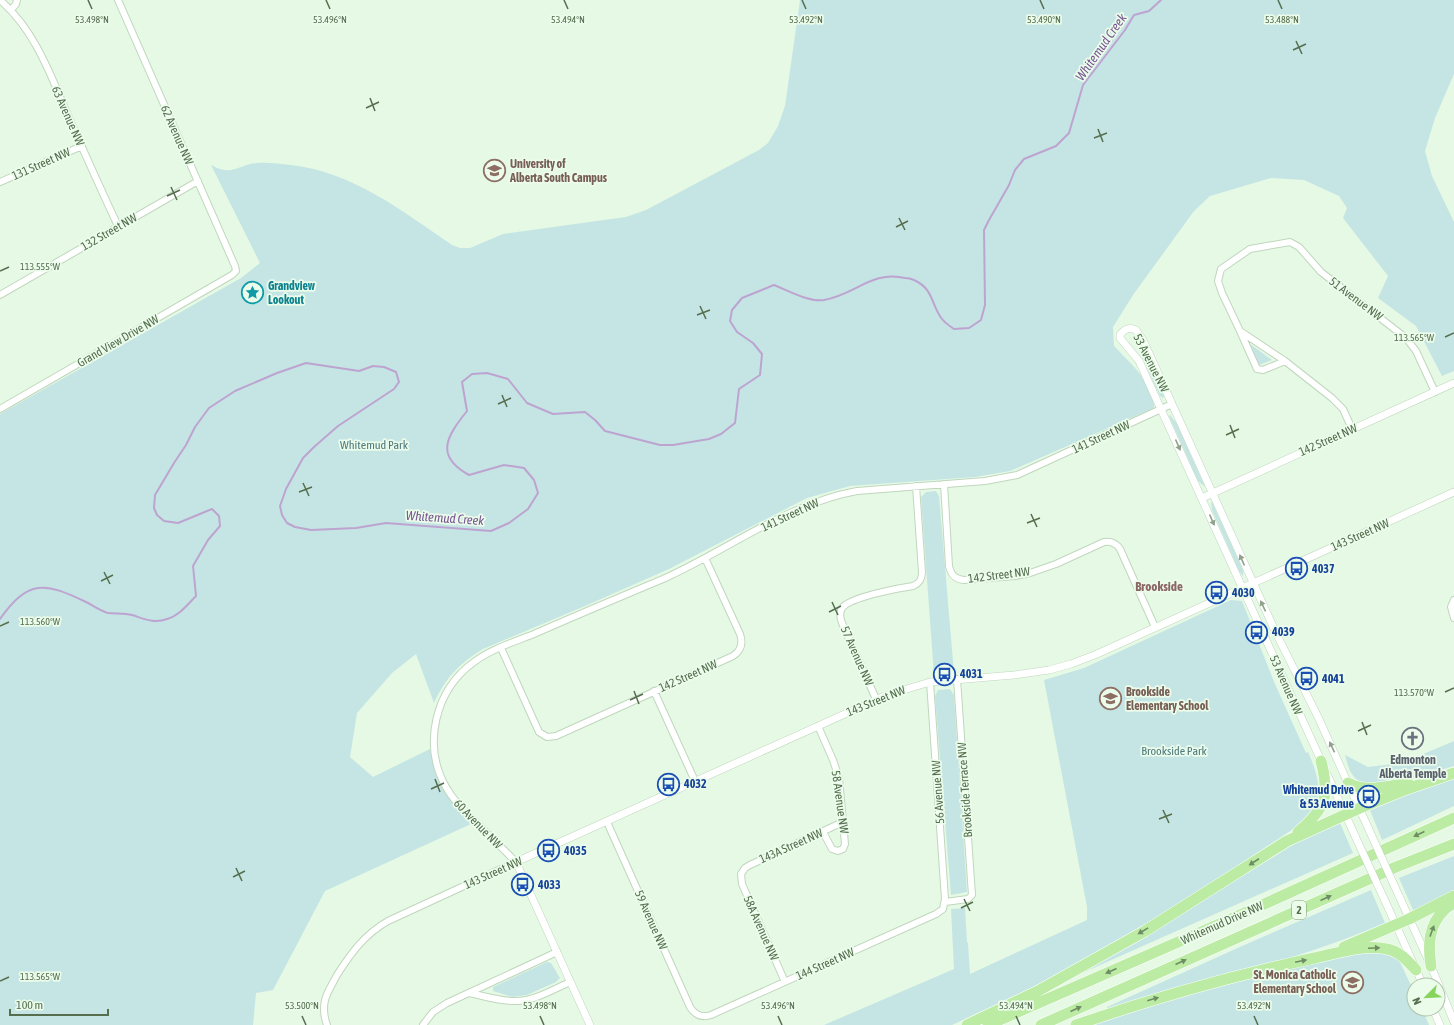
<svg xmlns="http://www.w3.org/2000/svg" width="1454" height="1025" font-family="'Asap Condensed',sans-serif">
<rect width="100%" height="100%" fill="#e5f9e5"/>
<path fill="#c5e5e4" d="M800,0h654v74l-19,44 -10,33 7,25 22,46v149l-12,5 -26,-50 -38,-28 10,-22 -45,-58 4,-10 -8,-12 -35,-16 -33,-2 -61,18 -16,15 -61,84 -20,32 1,19c14,15 42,39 40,62l-144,63 -35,6 -125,9 -43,12 -138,71 -84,37 -102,43c-24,15 -37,28 -49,54l-18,-49 -24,19 -35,40 -7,44 23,20 57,-28 11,34 30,41 -146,67 -52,99 -17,3 -3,32h-253v-611l241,-136 19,-15 -49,-98c22,12 26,0 46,-2 11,-1 23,1 34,2 62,7 111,46 161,80l8,3h10l33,-14 123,-17 20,-7 113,-60 9,-7 10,-17 7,-20z
M1250,344l22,16 -13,5z
M1143,354l2,1 19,41 -1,2 -3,-2 -18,-39z
M1170,415l7,9 28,63 -7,-6 -29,-65z
M936,491l3,5 15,177 -20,2 -13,-178 5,-5z
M1212,502l31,68v6l-4,-5 -27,-61 -1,-7z
M1231,600l11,1 33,83 31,69 2,-1c7,16 15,37 8,54 -3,5 -6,9 -9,14l-113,74 -86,53 -77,41 -79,37h-128l130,-56 -3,-60 14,-1 2,34 1,1 2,31 117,-54v-13l-43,-227 40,-12z
M950,689l4,6 13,197 -16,3 -16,-199 3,-6z
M1454,741v25l-43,13 -46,6c-14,-8 -16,-14 -20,-30l23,12 34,-4z
M1454,778v28l-72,34 -12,-30 35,-15z
M1340,823l13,30 -271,120 -1,-2 113,-65 113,-70z
M1454,856v36l-23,12 -18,6 -14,-32z
M1371,890l14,33c-89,38 -184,60 -277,87l-1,-3 135,-61z
M1376,951l19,4 5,7 14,30v17h8l7,16h-336c57,-20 114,-36 173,-50 36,-9 72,-19 110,-24z
M547,962l4,1 9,15 -4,4 -29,13 -15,2 -19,-6v-4z"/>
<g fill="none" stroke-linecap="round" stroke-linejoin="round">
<path stroke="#bda4d0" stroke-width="2" d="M0,619c28,-40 45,-37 86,-17 6,3 14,9 22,11 8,1 16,0 24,2 13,4 22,9 35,4 12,-3 21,-15 29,-23l-3,-30 15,-26 12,-14 -1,-10 -7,-7 -34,14 -14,-2 -7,-6 -3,-7 1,-13 19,-32 12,-18 9,-18 14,-19 26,-17 42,-18 29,-10 53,8 14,-5 11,1 12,5 3,10 -5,7 -56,37 -24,21 -11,11 -17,31 -6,17 2,9 5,8 8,4 16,3 45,-2 30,-5 105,8 18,-8 19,-14 10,-16 -4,-13 -10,-12 -20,-3 -35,10c-35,-19 -22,-39 -2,-64l-5,-29 10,-8 15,-1 21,6 19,24 26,11 32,-2 10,8 10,11 55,14h13l36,-6 12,-5 14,-11 4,-34 21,-14 2,-21 -9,-11 -16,-11 -7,-11 2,-11 10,-12 32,-13c15,6 34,17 50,15 31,-5 48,-30 81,-22 3,0 7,1 9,2 20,9 17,25 28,39 3,4 8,7 12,10l15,-1 12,-8 4,-15 -1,-75 5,-10 20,-35 6,-15 9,-11 32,-13 13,-13 14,-48 42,-55 9,-15 15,-4 12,-11"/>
<defs>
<path id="minor" d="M0,0c35,30 51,76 69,118 16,36 32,72 49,108
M11,10l5,-6 1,-4
M0,182l82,-36
M0,295l198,-114
M1240,331l17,38 6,1 22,-9
M0,409l232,-134 4,-4 -1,-5 -117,-266
M1352,429l-9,-20 -11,-11 -47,-37 -45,-30 -18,-38 -4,-12 3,-12 29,-20 40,-7 9,5 22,25 85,66 10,13 19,41
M944,484l5,82c2,9 6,13 15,14l51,-4 15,-3 26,-9 48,-22c7,-1 12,1 16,7l35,78
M1454,600l-3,7 3,11
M501,648l38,84 8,5 9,-1 177,-80c8,-5 10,-13 7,-22l-35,-76
M654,691l41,90
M876,699l-34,-76c-2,-5 -3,-10 0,-15 8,-11 57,-20 71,-22 7,-3 9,-7 9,-14l-6,-86
M818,726l15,34 6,18 6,66 -2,5 -5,2 -6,-2 -9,-17
M607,822l83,185c5,8 12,11 21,8l225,-101 7,-5 2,-10 -15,-217
M945,902l23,-3 4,-4 -15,-216
M785,982l-43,-98 -1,-10 4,-6 5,-3 93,-43
M469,993c15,3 33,9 49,8 18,-1 36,-12 52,-19
M327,1025c-3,-8 -4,-16 -2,-25 2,-8 8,-17 12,-25 14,-22 28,-41 51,-54l128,-59c-12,-12 -25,-25 -37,-37 -12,-12 -25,-23 -33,-38 -24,-42 -11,-97 28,-125 17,-13 40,-20 60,-28 43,-19 86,-37 129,-55 65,-29 123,-75 194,-88l128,-10 32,-6 155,-71
M423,1025l10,-13 14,-9 110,-51"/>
<path id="tertiary" d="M1202,498l252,-115
M1323,765l-184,-404 -19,-23v-3c4,-6 10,-8 16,-5l7,10 133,293 42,84 52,115
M1327,774l29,64
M1399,896l32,70 23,56
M1386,903l37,82
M1433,1009l7,16
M590,1025l-74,-163 371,-167 43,-13 84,-7 35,-5 22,-6 26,-10 357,-162"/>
<path id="motorway" d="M1348,783c18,10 41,3 60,0
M1298,832c28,-24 32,-36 23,-71
M1344,947l65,-28 45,-23
M1431,966c-3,-20 -3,-40 13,-56 3,-3 7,-5 10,-8
M967,1025l71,-34 107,-60 142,-90 73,-33 47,-19 47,-16
M988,1025l252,-110 214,-97
M1041,1025l355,-158 58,-23
M1076,1025c78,-27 158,-50 239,-67 23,-5 49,-14 72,-9 12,2 21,12 29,21"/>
</defs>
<use href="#minor" stroke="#c0d7bd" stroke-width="8"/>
<use href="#tertiary" stroke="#c0d7bd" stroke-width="8"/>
<use href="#motorway" stroke="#fff" stroke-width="12"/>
<use href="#minor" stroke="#fff" stroke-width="6"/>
<use href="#tertiary" stroke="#fff" stroke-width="7"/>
<use href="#motorway" stroke="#bceba4" stroke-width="11"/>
<defs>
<path id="tertiary-bridge" d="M1370,832l29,64
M1356,838l30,65"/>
</defs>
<use href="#tertiary-bridge" stroke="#c0d7bd" stroke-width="8" stroke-linecap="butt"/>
<use href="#tertiary-bridge" stroke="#fff" stroke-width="7"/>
</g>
<defs><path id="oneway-solid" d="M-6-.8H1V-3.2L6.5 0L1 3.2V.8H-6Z"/></defs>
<g fill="#90a18c">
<use href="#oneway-solid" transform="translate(1178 445) rotate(66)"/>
<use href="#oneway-solid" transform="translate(1212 520) rotate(66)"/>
<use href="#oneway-solid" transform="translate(1242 560) rotate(-114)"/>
<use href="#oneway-solid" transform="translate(1263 606) rotate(-115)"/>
<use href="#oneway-solid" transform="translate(1332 747) rotate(-115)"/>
</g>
<g fill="#6f8d64">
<use href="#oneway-solid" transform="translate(1419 834) rotate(155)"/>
<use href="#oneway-solid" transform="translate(1254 862) rotate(147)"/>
<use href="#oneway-solid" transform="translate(1326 898) rotate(-24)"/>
<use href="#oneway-solid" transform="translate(1143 931) rotate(149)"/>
<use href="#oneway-solid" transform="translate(1432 931) rotate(-70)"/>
<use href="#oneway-solid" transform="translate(1374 948) rotate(-2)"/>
<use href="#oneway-solid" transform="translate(1301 961) rotate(-12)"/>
<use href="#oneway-solid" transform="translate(1181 962) rotate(-24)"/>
<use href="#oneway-solid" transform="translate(1111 971) rotate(156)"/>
<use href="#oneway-solid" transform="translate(1153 999) rotate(-16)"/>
<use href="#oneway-solid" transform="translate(1076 1009) rotate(-24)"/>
</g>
<path fill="none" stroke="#556e4e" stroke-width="1.5" d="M88,0l4,9M326,0l4,9M564,0l4,9M802,0l4,9M1040,0l4,9M1278,0l4,9M1296,41l6,13M1293,50l13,-6M370,98l5,13M366,108l13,-6M1098,129l5,13M1094,138l13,-5M171,187l6,13M167,196l13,-6M899,218l6,12M896,227l12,-6M0,271l9,-4M700,306l6,13M697,315l13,-5M1445,337l9,-4M502,395l5,12M498,404l13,-6M1230,425l5,13M1226,435l13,-6M303,483l6,13M299,492l13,-5M1031,514l6,13M1027,523l13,-5M104,572l6,12M101,581l12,-6M832,602l6,13M829,612l12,-6M0,626l9,-4M634,691l5,13M1445,692l9,-4M630,700l13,-6M1362,722l5,13M1358,731l13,-6M435,779l5,13M431,789l13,-6M1163,810l6,13M1159,819l13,-5M236,868l6,13M233,877l12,-6M964,899l6,12M961,908l12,-6M0,981l9,-4M302,1016l4,9M540,1016l4,9M778,1016l4,9M1016,1016l4,9M1254,1016l4,9"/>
<defs>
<symbol id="university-ring" viewBox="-11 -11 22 22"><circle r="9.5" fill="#ebfceb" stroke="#8d6e63" stroke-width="1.5"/><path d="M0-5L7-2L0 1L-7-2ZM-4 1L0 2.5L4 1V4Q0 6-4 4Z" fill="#8d6e63"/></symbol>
<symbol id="sight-ring" viewBox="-11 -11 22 22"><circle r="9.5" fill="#ebfceb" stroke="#0f9aa8" stroke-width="1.5"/><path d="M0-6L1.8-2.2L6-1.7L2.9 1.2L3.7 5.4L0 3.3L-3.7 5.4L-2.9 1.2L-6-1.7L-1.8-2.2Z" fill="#0f9aa8"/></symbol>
<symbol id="bus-ring" viewBox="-11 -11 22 22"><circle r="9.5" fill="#ebfceb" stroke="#1a4fb4" stroke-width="1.5"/><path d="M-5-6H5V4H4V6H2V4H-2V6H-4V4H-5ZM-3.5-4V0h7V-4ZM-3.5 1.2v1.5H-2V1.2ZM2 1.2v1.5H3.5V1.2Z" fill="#1a4fb4"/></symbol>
<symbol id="school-ring" viewBox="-11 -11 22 22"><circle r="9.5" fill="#ebfceb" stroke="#8d6e63" stroke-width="1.5"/><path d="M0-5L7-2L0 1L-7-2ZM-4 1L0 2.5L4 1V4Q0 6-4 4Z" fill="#8d6e63"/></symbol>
<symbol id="church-ring" viewBox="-11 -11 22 22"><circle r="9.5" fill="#ebfceb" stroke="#6b7280" stroke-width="1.5"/><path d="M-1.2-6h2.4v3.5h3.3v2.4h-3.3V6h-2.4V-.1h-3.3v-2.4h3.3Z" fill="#6b7280"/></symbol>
</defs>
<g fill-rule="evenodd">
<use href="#university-ring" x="482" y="158" width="25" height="25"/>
<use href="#sight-ring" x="240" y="280" width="25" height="25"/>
<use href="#bus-ring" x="1284" y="556" width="25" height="25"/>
<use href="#bus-ring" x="1204" y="580" width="25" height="25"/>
<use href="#bus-ring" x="1244" y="620" width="25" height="25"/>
<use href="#bus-ring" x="932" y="662" width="25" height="25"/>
<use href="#bus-ring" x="1294" y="666" width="25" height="25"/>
<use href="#school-ring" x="1098" y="686" width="25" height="25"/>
<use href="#church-ring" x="1400" y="726" width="25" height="25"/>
<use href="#bus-ring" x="656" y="772" width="25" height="25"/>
<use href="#bus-ring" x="1356" y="784" width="25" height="25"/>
<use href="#bus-ring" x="536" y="838" width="25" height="25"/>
<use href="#bus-ring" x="510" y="872" width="25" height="25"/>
<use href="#school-ring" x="1340" y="970" width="25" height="25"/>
</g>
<g text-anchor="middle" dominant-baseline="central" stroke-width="3.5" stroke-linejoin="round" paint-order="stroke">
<rect fill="#ebfceb" stroke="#82997d" stroke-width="1" x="1292" y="901" width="14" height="18" rx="3"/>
<g font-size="11" font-weight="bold" fill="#556e4e">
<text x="1299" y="910">2</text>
</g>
<g font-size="12" fill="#556e4e" stroke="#ebfceb">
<text transform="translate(68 116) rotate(66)">63 Avenue NW</text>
<text transform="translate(177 135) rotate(66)">62 Avenue NW</text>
<text transform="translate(41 164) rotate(-24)">131 Street NW</text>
<text transform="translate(109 232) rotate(-30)">132 Street NW</text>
<text transform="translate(1356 299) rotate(37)">51 Avenue NW</text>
<text transform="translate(118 341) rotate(-30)">Grand View Drive NW</text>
<text transform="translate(1151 363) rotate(63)">53 Avenue NW</text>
<text transform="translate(1101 437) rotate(-25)">141 Street NW</text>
<text transform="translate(1328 440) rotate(-24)">142 Street NW</text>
<text transform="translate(790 515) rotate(-25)">141 Street NW</text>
<text transform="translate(1360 535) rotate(-24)">143 Street NW</text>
<text transform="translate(999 575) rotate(-7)">142 Street NW</text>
<text transform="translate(857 656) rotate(66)">57 Avenue NW</text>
<text transform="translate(688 676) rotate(-24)">142 Street NW</text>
<text transform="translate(1286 685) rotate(66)">53 Avenue NW</text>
<text transform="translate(876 701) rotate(-22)">143 Street NW</text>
<text transform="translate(965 790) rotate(-94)">Brookside Terrace NW</text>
<text transform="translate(938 792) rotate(-94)">56 Avenue NW</text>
<text transform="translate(840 802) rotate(82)">58 Avenue NW</text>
<text transform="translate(478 824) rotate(46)">60 Avenue NW</text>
<text transform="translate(791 846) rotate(-24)">143A Street NW</text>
<text transform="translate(493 873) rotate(-24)">143 Street NW</text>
<text transform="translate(651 920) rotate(66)">59 Avenue NW</text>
<text transform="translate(1222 923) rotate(-24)">Whitemud Drive NW</text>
<text transform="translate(761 928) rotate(66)">58A Avenue NW</text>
<text transform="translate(825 964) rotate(-24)">144 Street NW</text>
</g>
<g font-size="12" font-weight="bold" fill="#785e54" stroke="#ebfceb" text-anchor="start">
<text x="510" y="164">University of<tspan x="510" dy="14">Alberta South Campus</tspan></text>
<text x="1126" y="692">Brookside<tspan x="1126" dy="14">Elementary School</tspan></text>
<text x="1336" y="975" text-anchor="end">St. Monica Catholic<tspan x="1336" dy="14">Elementary School</tspan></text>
</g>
<g font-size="12" font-weight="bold" fill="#0d838f" stroke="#ebfceb" text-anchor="start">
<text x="268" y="286">Grandview<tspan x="268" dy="14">Lookout</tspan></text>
</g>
<g font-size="12" fill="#4d787e" stroke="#ebfceb">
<text x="374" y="445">Whitemud Park</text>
<text x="1174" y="751">Brookside Park</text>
</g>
<g font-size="12" font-weight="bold" fill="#164399" stroke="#ebfceb" text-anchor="start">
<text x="1312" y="569">4037</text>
<text x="1232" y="593">4030</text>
<text x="1272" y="632">4039</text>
<text x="960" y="674">4031</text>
<text x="1322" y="679">4041</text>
<text x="684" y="784">4032</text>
<text x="1354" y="790" text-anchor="end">Whitemud Drive<tspan x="1354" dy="14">&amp; 53 Avenue</tspan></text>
<text x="564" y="851">4035</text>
<text x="538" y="885">4033</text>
</g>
<g font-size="12" font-weight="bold" fill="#5b616d" stroke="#ebfceb">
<text x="1413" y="760">Edmonton<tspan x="1413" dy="14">Alberta Temple</tspan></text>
</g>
<g font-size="13" font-style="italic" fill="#785592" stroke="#ebfceb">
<text transform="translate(1101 47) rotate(-55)">Whitemud Creek</text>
<text transform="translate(445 518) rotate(4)">Whitemud Creek</text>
</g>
<g font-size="13" font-weight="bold" fill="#8b6866" stroke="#ebfceb">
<text x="1159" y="586">Brookside</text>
</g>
</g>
<g font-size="10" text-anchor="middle" fill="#556e4e" stroke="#ebfceb" stroke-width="3.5" stroke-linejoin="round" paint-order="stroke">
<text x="92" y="23">53.498°N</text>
<text x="330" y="23">53.496°N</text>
<text x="568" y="23">53.494°N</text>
<text x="806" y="23">53.492°N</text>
<text x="1044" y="23">53.490°N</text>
<text x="1282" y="23">53.488°N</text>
<text x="40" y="270">113.555°W</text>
<text x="1414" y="341">113.565°W</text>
<text x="40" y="625">113.560°W</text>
<text x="1414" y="696">113.570°W</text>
<text x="40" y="980">113.565°W</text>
<text x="302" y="1009">53.500°N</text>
<text x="540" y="1009">53.498°N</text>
<text x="778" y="1009">53.496°N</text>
<text x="1016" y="1009">53.494°N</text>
<text x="1254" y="1009">53.492°N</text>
</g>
<g transform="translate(1426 997) rotate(246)"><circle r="19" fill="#ebfceb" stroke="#afc3ac"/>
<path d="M0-3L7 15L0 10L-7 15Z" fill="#87d45a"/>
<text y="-6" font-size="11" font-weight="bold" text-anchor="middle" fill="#556e4e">N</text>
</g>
<path d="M10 1009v6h98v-6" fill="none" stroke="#556e4e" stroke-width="2"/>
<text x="16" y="1009" font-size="12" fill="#556e4e" stroke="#ebfceb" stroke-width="3" paint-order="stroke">100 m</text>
</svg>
